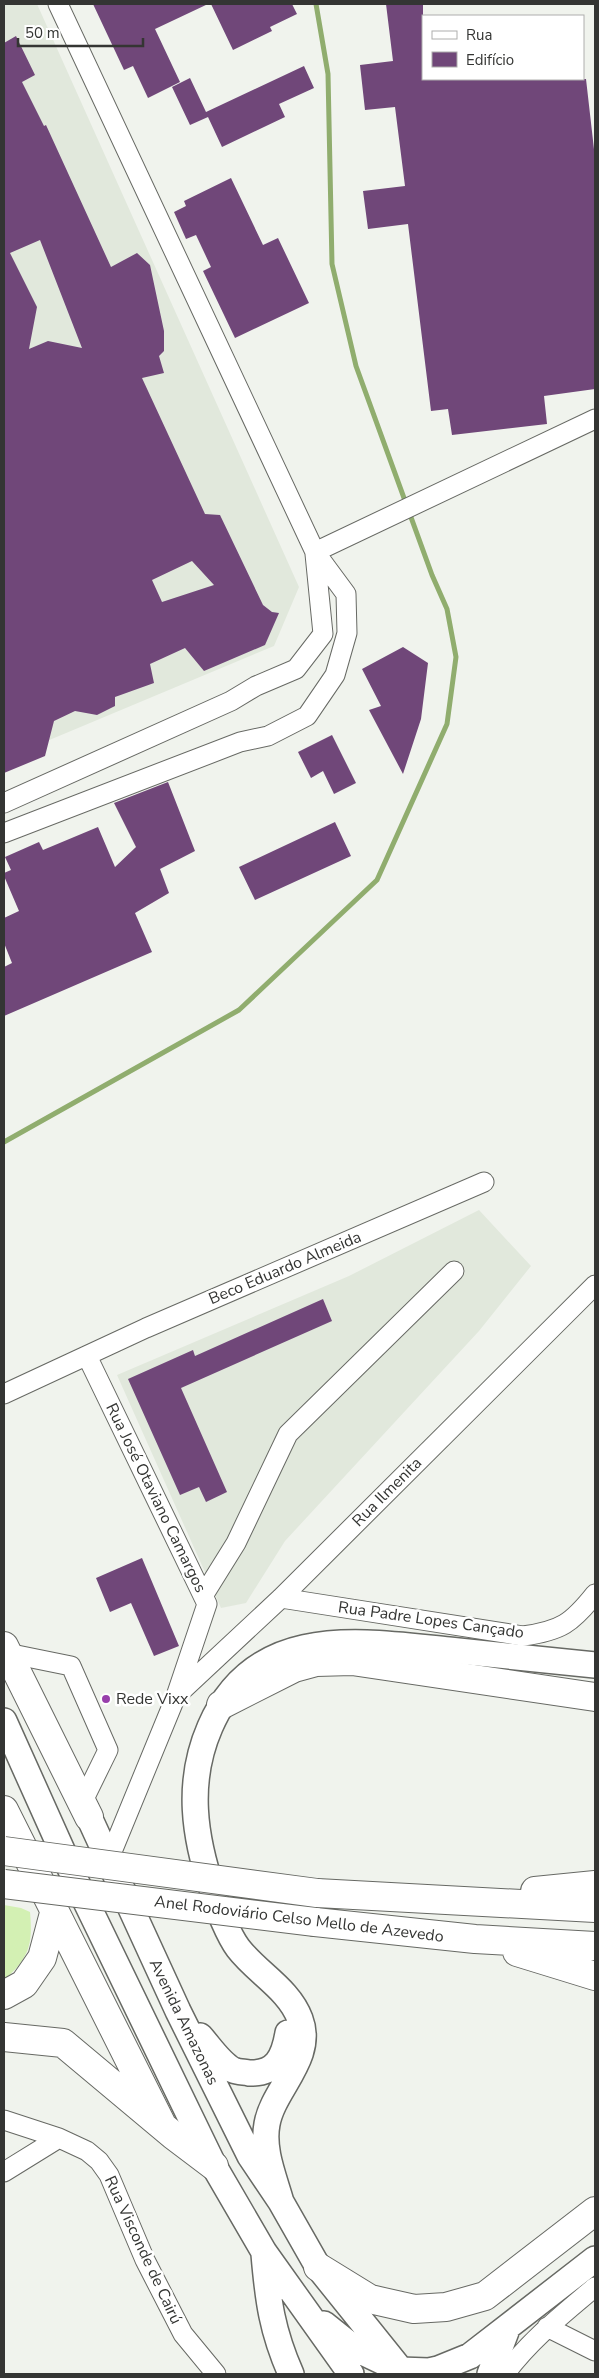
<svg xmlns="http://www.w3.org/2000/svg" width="599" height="2378" font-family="'Nunito Sans',sans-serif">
<rect width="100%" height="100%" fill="#f0f3ed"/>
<path fill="#e1e8dc" d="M4,4h33l262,583 -25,59 -270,113z
M479,1210l52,56 -52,65 -194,210 -39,62 -25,5 -104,-233 232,-99z"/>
<path fill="#d3f0b3" d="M4,1905l17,3 9,4c3,33 -1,46 -26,68z"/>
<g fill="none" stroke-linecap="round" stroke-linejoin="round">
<path stroke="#90ad6e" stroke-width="5" d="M4,1142l235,-132 138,-130 70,-156 9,-67 -9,-48 -15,-34 -76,-209 -24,-102 -4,-190 -12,-70"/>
</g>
<path fill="#704779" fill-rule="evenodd" d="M93,4h115l-53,25 25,53 -32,16 -15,-32 -9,4z
M211,4h81l5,10 -27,13 2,4 -39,19z
M386,4h37v75h163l9,79v231l-51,7 3,28 -95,11 -4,-26 -17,2 -23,-187 -40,5 -5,-38 42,-5 -10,-79 -30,3 -5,-45 33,-4z
M16,36l19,39 -13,7 22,44 2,-1 65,142 26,-14 13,12 14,66v20l-5,5 5,17 -22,5 63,136 15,1 43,90 9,7 7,1 -14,32 -61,26 -19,-23 -35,16 4,19 -39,14v9l-18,9 -22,-4 -21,10 -9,35 -41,17v-730zM40,240l42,108 -34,-7 -19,8 8,-42 -27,-54zM192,561l22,24 -52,17 -10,-22z
M304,66l10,22 -35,16 6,13 -63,30 -14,-30 -18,8 -18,-38 18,-9 16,34z
M231,178l32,67 15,-7 31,65 -74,35 -32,-67 8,-4 -15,-32 -10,4 -12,-27 12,-6 -2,-5z
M403,647l25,16 -7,56 -18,55 -34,-64 12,-4 -19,-37z
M332,735l24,48 -22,11 -11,-23 -12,7 -13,-26z
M168,782l27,69 -35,18 9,24 -34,20 17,39 -148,64v-49l8,-4 -8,-20v-25l15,-7 -15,-35v-3l7,-3 -6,-13 34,-15 4,8 55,-23 17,40 21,-20 -22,-44z
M335,822l16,34 -96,44 -16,-33z
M323,1299l9,22 -151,67 46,104 -21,10 -7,-15 -19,8 -52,-116 65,-29 2,6z
M142,1558l37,88 -25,10 -23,-53 -21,9 -14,-34z"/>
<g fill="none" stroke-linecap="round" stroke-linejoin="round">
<defs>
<path id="minor" d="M315,552l280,-133
M4,803l227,-102 25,-15 40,-17 27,-35 -8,-80
M4,833l236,-91 28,-6 39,-20 28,-41 12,-42 -1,-39 -31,-42 -257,-548
M87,1356l120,248 -31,92 -67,163
M4,1394l142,-66 338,-146
M203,1596l33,-53 52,-109 166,-163
M281,1598l242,38c38,-5 49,-13 72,-42
M7,1653l64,13 37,84 -26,53
M176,1696l105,-98 314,-313
M4,2120l55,18 28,13 12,10 10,14 36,85 38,74 33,40
M4,2172l55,-34
M547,2327l48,24
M505,2374c25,-34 58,-60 90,-87"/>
<path id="major" d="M4,1721l70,156 140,289 50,86 87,122
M89,1817l89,194 72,145 31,46 37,65 86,107
M200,2036c10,11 20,27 33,34 5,2 11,2 16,3 27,1 35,-16 39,-40
M281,2202c-7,-25 -19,-52 -14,-78 6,-35 48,-66 33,-105 -11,-30 -43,-46 -62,-71 -9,-12 -21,-41 -25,-56 -19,-55 -27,-110 -3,-165 45,-104 148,-86 239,-77 49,5 98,10 146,15
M264,2254c4,47 8,77 27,120
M324,2324l30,24 46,22 29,1 9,-2 32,-13 125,-97
M490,2374l17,-45"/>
<path id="highway" d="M4,1646l85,171
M221,1705l73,-37 22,-6 36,-1 243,36
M4,1810l158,315
M535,1891l60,-6
M317,1893l278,15
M315,1922l160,17 120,7
M517,1952l78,24
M4,1995l20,-11 18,-26 12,-45
M4,2037l59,6 110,92 41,31
M318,2267l52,32 44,10 32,-2 39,-11 110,-85"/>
</defs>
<use href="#minor" stroke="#676964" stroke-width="21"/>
<use href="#major" stroke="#676964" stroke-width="28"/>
<use href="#highway" stroke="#676964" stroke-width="30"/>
<use href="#minor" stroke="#fff" stroke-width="19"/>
<use href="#major" stroke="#fff" stroke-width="25"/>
<use href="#highway" stroke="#fff" stroke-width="28"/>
<defs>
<path id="highway-bridge" d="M4,1851l313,42
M4,1884l311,38"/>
</defs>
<use href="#highway-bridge" stroke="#676964" stroke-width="30" stroke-linecap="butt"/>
<use href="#highway-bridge" stroke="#fff" stroke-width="28"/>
</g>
<circle fill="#983fab" stroke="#fff" stroke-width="2" cx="106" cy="1699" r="5"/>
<g text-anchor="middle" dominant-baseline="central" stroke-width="5" stroke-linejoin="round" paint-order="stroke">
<g font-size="16" fill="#343533" stroke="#fff">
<text transform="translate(285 1268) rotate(-23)">Beco Eduardo Almeida</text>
<text transform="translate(387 1492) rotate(-45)">Rua Ilmenita</text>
<text transform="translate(156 1498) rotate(64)">Rua José Otaviano Camargos</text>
<text transform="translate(431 1620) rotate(8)">Rua Padre Lopes Cançado</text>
<text transform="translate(299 1919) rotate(7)">Anel Rodoviário Celso Mello de Azevedo</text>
<text transform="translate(184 2022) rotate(64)">Avenida Amazonas</text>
<text transform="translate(143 2250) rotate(65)">Rua Visconde de Cairú</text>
</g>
<g font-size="16" fill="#343533" stroke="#fff" text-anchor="start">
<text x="116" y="1699">Rede Vixx</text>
</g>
</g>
<rect width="599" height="2378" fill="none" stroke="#343533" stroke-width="10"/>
<rect x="422" y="15" width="162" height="65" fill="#ffffff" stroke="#aeaead"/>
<rect x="432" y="31" width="25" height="8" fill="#ffffff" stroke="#aeaead"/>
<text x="466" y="40" font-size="15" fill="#343533">Rua</text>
<rect x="432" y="52" width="25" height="15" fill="#704779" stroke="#aeaead"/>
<text x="466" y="65" font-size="15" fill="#343533">Edifício</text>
<path d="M18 38v8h125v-8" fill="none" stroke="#343533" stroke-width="2.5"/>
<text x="25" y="38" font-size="15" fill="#343533" stroke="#ffffff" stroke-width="4" paint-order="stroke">50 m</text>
</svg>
